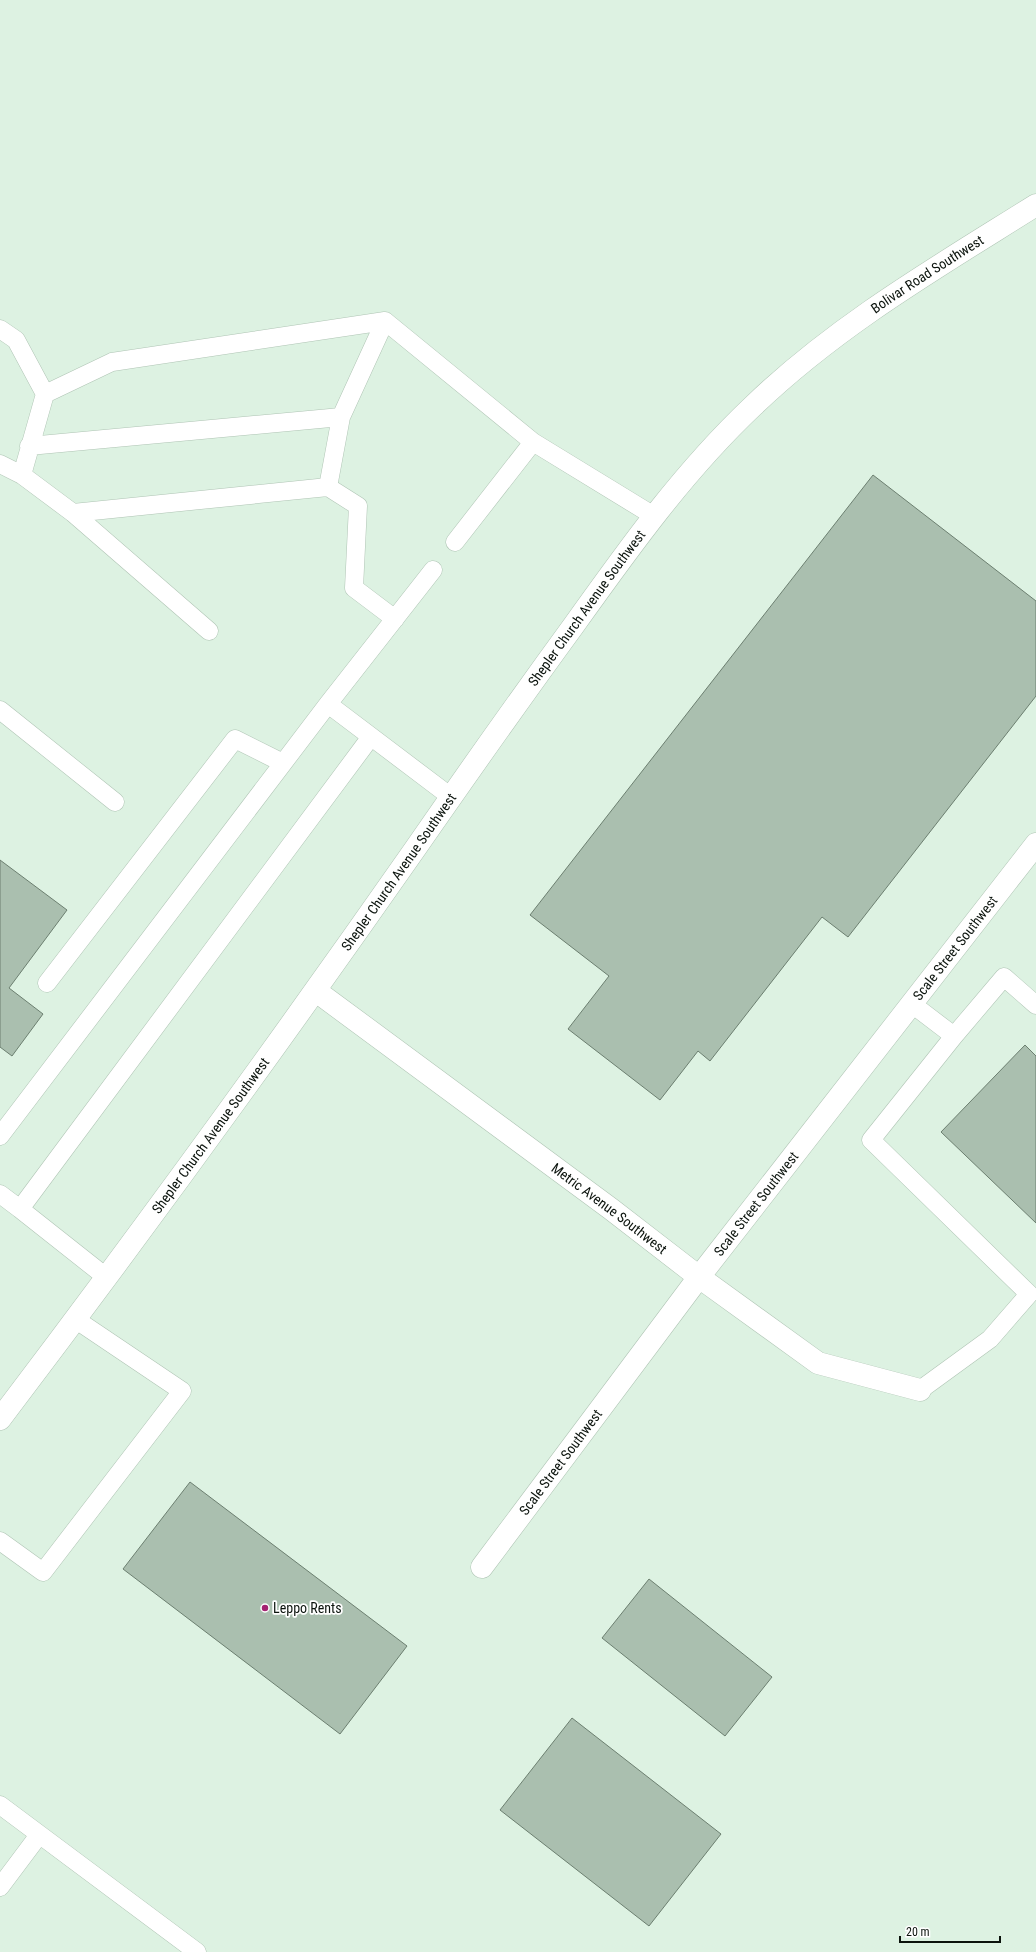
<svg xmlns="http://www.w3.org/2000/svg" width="1036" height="1952" font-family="'Roboto Condensed',sans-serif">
<rect width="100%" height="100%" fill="#ddf2e2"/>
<path fill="#aabfaf" stroke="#6c7f70" d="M873,475l163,126v95l-188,241 -26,-20 -112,144 -12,-10 -38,49 -92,-71 41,-53 -79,-61z
M0,860l67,50 -58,78 34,26 -31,42 -12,-9z
M1025,1045l11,11v167l-95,-91z
M190,1482l217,164 -67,88 -217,-165z
M649,1579l123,98 -47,59 -123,-98z
M572,1718l149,116 -72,92 -149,-116z"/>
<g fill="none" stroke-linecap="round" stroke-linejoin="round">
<defs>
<path id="service" d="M0,329l16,11 29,54 -23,81
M45,394l67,-32 273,-41 148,121
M29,446l312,-29 44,-96
M0,464l22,11 51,38 136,118
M328,487l30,19 -4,82 41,31
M73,513l255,-26 13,-70
M455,542l78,-100 121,74
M328,704l123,93
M0,710l115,92
M47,983l188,-244 48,24
M912,1004l42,32 -83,104 158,154 -39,45 -70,51
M954,1036l50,-59 32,28
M0,1136l328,-432 105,-134
M0,1194l20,15
M106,1277l-86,-68 350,-471
M0,1541l43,31 139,-181 -107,-72
M0,1805l197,147
M0,1887l39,-52"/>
<g id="minor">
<path id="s1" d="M316,991l295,218 88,68 119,86 102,27"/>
<path id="s2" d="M482,1567l217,-290 337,-433"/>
</g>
<g id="tertiary">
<path id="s3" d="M0,1419c142,-187 280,-377 415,-570 52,-75 105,-150 159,-224 55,-77 110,-154 179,-219 84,-81 186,-140 283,-201"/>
</g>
</defs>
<use href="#service" stroke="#afc4b4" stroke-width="19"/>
<use href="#minor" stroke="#afc4b4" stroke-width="23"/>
<use href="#tertiary" stroke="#afc4b4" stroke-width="23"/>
<use href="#service" stroke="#fff" stroke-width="18"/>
<use href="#minor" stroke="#fff" stroke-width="22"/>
<use href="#tertiary" stroke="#fff" stroke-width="22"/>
</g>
<circle fill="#a42271" stroke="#fff" stroke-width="1.5" cx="265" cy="1608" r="4"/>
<g text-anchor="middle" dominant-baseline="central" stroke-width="3.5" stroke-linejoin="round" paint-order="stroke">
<g font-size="14" fill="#0b130d" stroke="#fff">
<text stroke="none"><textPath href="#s3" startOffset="1482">Bolivar Road Southwest</textPath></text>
<text stroke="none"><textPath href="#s3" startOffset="1001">Shepler Church Avenue Southwest</textPath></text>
<text stroke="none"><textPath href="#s3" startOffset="677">Shepler Church Avenue Southwest</textPath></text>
<text stroke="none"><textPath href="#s2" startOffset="779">Scale Street Southwest</textPath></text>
<text stroke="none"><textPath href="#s3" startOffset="353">Shepler Church Avenue Southwest</textPath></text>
<text stroke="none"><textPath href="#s2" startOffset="455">Scale Street Southwest</textPath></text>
<text stroke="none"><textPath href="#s1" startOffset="365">Metric Avenue Southwest</textPath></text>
<text stroke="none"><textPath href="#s2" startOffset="131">Scale Street Southwest</textPath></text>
</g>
<g font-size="14" fill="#0b130d" stroke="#fff" text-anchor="start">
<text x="273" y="1608">Leppo Rents</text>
</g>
</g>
<path d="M900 1936v6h100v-6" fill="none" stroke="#0b130d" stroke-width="2"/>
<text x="906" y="1936" font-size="12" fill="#0b130d" stroke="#ffffff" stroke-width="3" paint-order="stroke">20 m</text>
</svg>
